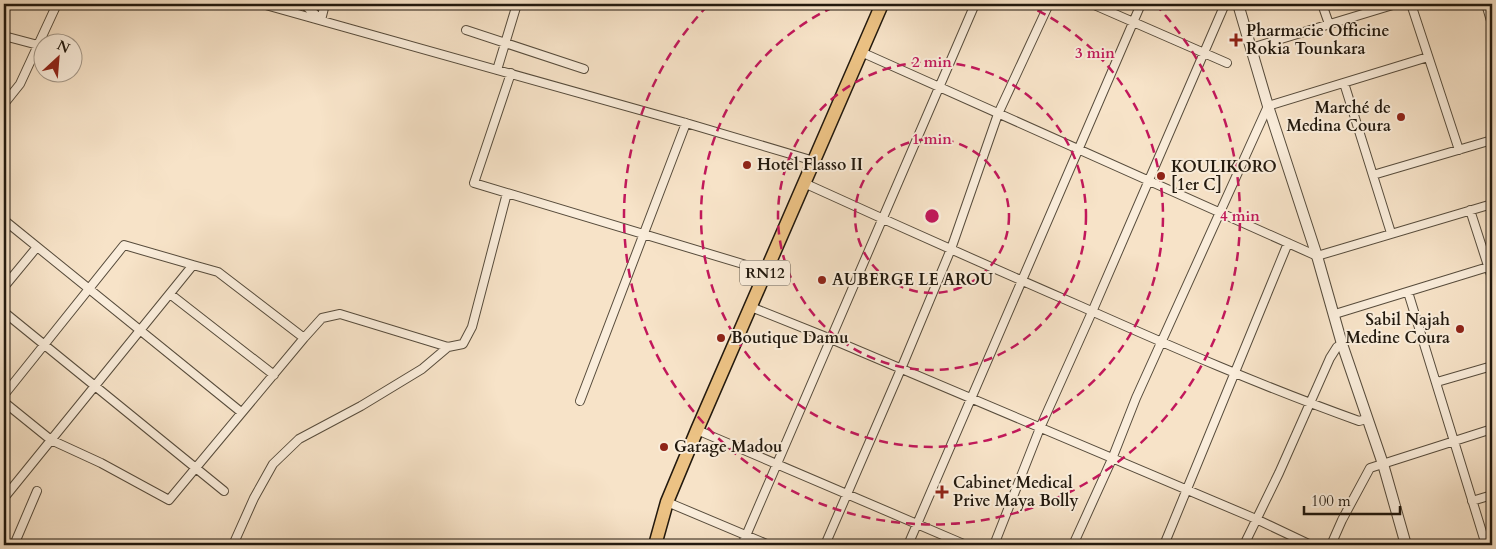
<svg xmlns="http://www.w3.org/2000/svg" width="1496" height="549" font-family="Cardo,serif">
<rect width="100%" height="100%" fill="#f7e3c8"/>
<filter id="stains"><feTurbulence type="fractalNoise" baseFrequency=".004" numOctaves="4"/><feColorMatrix values="0 0 0 0 .2 0 0 0 0 .09 0 0 0 0 .02 0 0 0 .5 -.17"/></filter>
<radialGradient id="worn" r=".72"><stop offset=".6" stop-color="#630" stop-opacity="0"/><stop offset="1" stop-color="#630" stop-opacity=".3"/></radialGradient>
<g fill="none" stroke-linecap="round" stroke-linejoin="round">
<defs>
<path id="minor" d="M262,4l424,119 128,38
M304,4l17,16 4,-16
M1092,4l135,59
M1322,4l7,20
M1411,4l48,146
M1486,4l6,20
M466,30l118,39
M4,36l34,9
M1251,48l145,-44
M861,52l456,204 175,-52
M497,70l20,-66
M511,73l-37,110 292,88
M1344,83l47,150
M4,104l16,-20 37,-80
M1373,175l119,-35
M804,183c92,42 184,83 276,123 92,41 184,81 279,115l8,-2
M1470,210l22,68
M4,220l237,192
M4,287l33,-40
M1408,292l78,253
M170,294l104,81
M751,307l80,32 425,180 55,26
M4,312l220,179
M1335,314l153,-47
M1437,382l55,-16
M4,395l120,-150 69,20
M580,401l106,-278
M4,402l47,38 50,23 68,37 135,-162 18,-20 18,-4 108,33 15,-3 9,-17 35,-134
M697,430l269,115
M4,498l189,-233 25,7 86,66
M1472,501l20,-6
M667,502l102,43
M14,545l23,-54
M233,545l21,-47 19,-34 26,-25 62,-33 61,-37 26,-22
M742,545l233,-541
M825,545l76,-176 50,-120 47,-135 51,-110
M908,545l233,-541
M994,545l46,-117 52,-116 133,-308
M1073,545l39,-86 24,-61 132,-292 160,-49
M1164,545l124,-302
M1244,545l35,-72 51,-115 7,-11 5,-3
M1331,545l11,-25 28,-52 122,-39"/>
<path id="tertiary" d="M1238,4l30,102 49,150 25,88 41,120 23,81"/>
<path id="primary" d="M655,545l12,-43 30,-72 185,-426"/>
</defs>
<use href="#minor" stroke="#574c3c" stroke-width="10"/>
<use href="#tertiary" stroke="#574c3c" stroke-width="12"/>
<use href="#primary" stroke="#22190e" stroke-width="15"/>
<use href="#minor" stroke="#faeddb" stroke-width="8"/>
<use href="#tertiary" stroke="#faeddb" stroke-width="10"/>
<use href="#primary" stroke="#ecc284" stroke-width="12"/>
</g>
<g fill="none" stroke="#c2185b" stroke-width="2.5" stroke-dasharray="9 6">
<circle cx="932" cy="216" r="77"/>
<circle cx="932" cy="216" r="154"/>
<path d="M1024 4A231 231 0 1 1 840 4"/>
<path d="M1155 4A308 308 0 1 1 709 4"/>
</g>
<g fill="#8f2418" stroke="#faeddb" stroke-width="2">
<path d="M1233.5 32.5h5v5h5v5h-5v5h-5v-5h-5v-5h5z"/>
<circle cx="1401" cy="117" r="5"/>
<circle cx="747" cy="165" r="5"/>
<circle cx="1161" cy="176" r="5"/>
<circle cx="822" cy="280" r="5"/>
<circle cx="1460" cy="329" r="5"/>
<circle cx="721" cy="338" r="5"/>
<circle cx="664" cy="447" r="5"/>
<path d="M939.5 484.5h5v5h5v5h-5v5h-5v-5h-5v-5h5z"/>
</g>
<g text-anchor="middle" dominant-baseline="central" stroke-width="4" stroke-linejoin="round" paint-order="stroke">
<rect fill="#faeddb" stroke="#63594c" stroke-width="1" x="740" y="260.5" width="50" height="25" rx="4"/>
<g font-size="15" font-weight="bold" fill="#22190e">
<text x="765" y="273">RN12</text>
</g>
<g font-size="16" font-weight="bold" fill="#22190e" stroke="#faeddb" text-anchor="start">
<text x="1246" y="31">Pharmacie Officine<tspan x="1246" dy="18">Rokia Tounkara</tspan></text>
<text x="1391" y="108" text-anchor="end">Marché de<tspan x="1391" dy="18">Medina Coura</tspan></text>
<text x="757" y="165">Hotel Flasso II</text>
<text x="1171" y="167">KOULIKORO<tspan x="1171" dy="18">[1er C]</tspan></text>
<text x="832" y="280">AUBERGE LE AROU</text>
<text x="1450" y="320" text-anchor="end">Sabil Najah<tspan x="1450" dy="18">Medine Coura</tspan></text>
<text x="731" y="338">Boutique Damu</text>
<text x="674" y="447">Garage Madou</text>
<text x="953" y="483">Cabinet Medical<tspan x="953" dy="18">Prive Maya Bolly</tspan></text>
</g>
</g>
<circle cx="932" cy="216" r="8" fill="#c2185b" stroke="#faeddb" stroke-width="2.5"/>
<g font-size="15" text-anchor="middle" font-weight="bold" fill="#c2185b" stroke="#faeddb" stroke-width="4" stroke-linejoin="round" paint-order="stroke">
<text x="1095" y="58">3 min</text>
<text x="932" y="67">2 min</text>
<text x="932" y="144">1 min</text>
<text x="1240" y="221">4 min</text>
</g>
<rect width="1496" height="549" fill="none" stroke="#f7e3c8" stroke-width="20"/>
<rect x="5" y="5" width="1486" height="539" fill="none" stroke="#22190e" stroke-width="2.5"/>
<rect x="10" y="10" width="1476" height="529" fill="none" stroke="#22190e"/>
<g transform="translate(58 58) rotate(26)"><circle r="24" fill="#faeddb" stroke="#a49889"/>
<path d="M0-4L9 19L0 12L-9 19Z" fill="#8f2418"/>
<text y="-8" font-size="14" font-weight="bold" text-anchor="middle" fill="#22190e">N</text>
</g>
<path d="M1304 506v8h96v-8" fill="none" stroke="#22190e" stroke-width="2.5"/>
<text x="1311" y="506" font-size="15" fill="#22190e" stroke="#faeddb" stroke-width="4" paint-order="stroke">100 m</text>
<rect width="100%" height="100%" filter="url(#stains)"/>
<rect width="100%" height="100%" fill="url(#worn)"/>
</svg>
